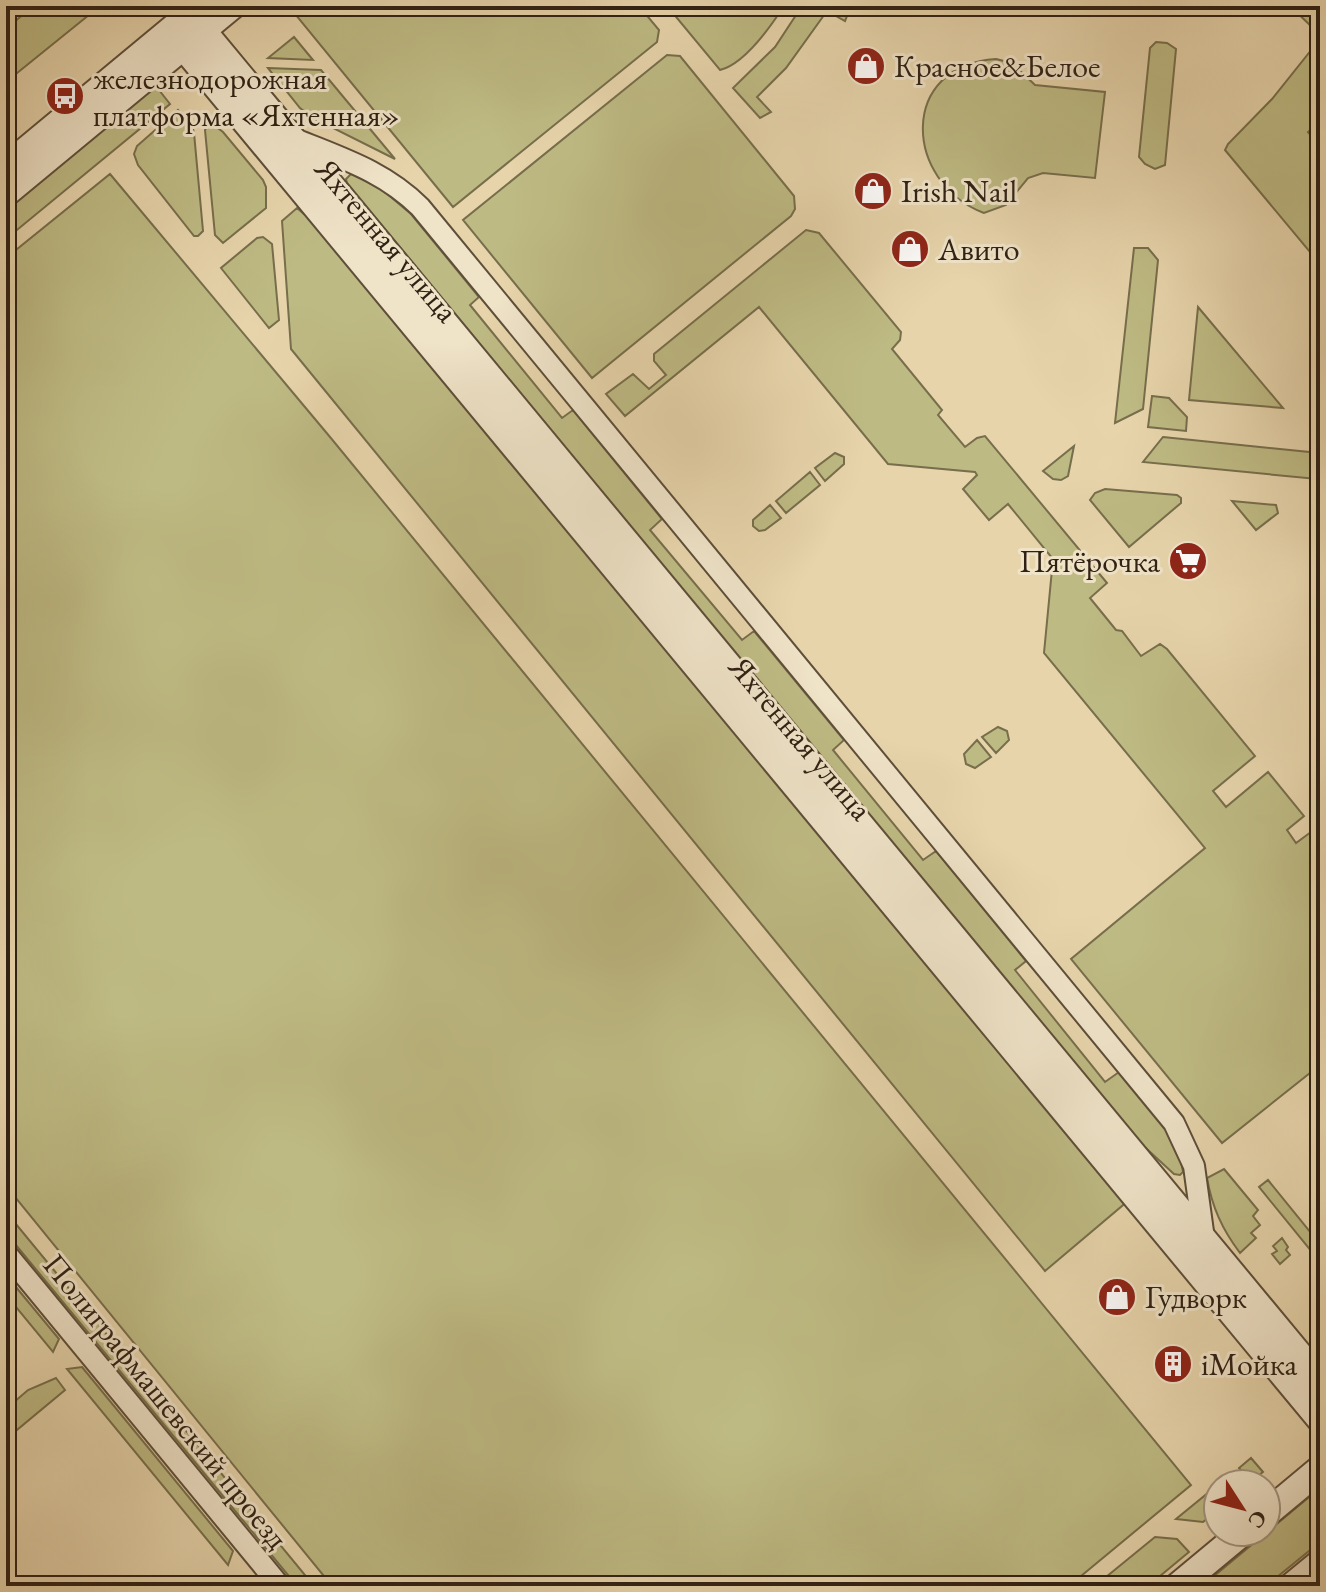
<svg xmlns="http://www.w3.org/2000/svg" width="1326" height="1592" font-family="'EB Garamond',serif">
<rect width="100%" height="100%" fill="#e7d4ab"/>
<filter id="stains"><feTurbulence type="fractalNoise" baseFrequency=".0025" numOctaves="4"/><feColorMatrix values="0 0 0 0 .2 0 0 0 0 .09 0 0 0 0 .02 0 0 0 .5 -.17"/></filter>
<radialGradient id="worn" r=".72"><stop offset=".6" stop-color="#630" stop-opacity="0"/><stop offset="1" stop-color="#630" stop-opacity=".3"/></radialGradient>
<path fill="#beba83" stroke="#776e4c" stroke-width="2" d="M33,6h67l-94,76v-53z
M305,6h334l20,24 -2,12 -204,165 -158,-193z
M667,6h117c-13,20 -40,58 -64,64z
M802,6h49l-6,15 -18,-10 -41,57 -29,29 14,15 -11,6 -27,-30 42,-41z
M1290,6h30v8l-7,14z
M294,37l19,23 -45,-2z
M1320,39v82l-12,11 12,15v117l-95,-114 3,-6 44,-45z
M1156,42l11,1 9,6 -11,116 -10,4 -10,-5 -6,-7 11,-109z
M667,55l13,1 114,140 1,13 -4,7 -199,162 -129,-158z
M996,59l16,4 23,22 70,7 -10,86 -52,-5 -15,5 -22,27 -22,8c-81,-31 -86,-148 12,-154z
M268,68l53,2 74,89 -82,-41 -13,-10z
M155,85l15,19 -164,135v-31z
M178,110l14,15 2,8 9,98 -5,5h-4l-56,-71 -4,-11 3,-8z
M209,125l6,1 8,6 40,48 3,7v21l-43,35 -8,-8 -10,-105z
M110,174l220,263 861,1048 -122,101h-737l-326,-400v-928z
M351,174l29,14 31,26 68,83 -9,8 92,113 11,-8 89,109 -12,11 92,110 12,-9 90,109 -11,10 90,110 13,-9 90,110 -11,9 90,112 14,-10c22,28 60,62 64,100l-3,3 -6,-1 -38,-35 -789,-956 -1,-4z
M297,208l42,36 790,956 -84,71 -754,-922 -9,-128z
M806,230l13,3 82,99 -1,8 -8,9 50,61 -4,5 27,32 12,-9 8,-2 122,147 -17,15 26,32 6,1 19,25 19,-12 7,5 88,107 -42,35 13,16 42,-35 36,44 -17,14 9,13 19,-14 5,6v230l-98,78 -151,-184 134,-111 -161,-195 9,-94 -45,-55 -19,16 -26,-31 14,-14 -2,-3 -87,-8 -129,-157 -134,109 -19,-22 27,-20 16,15 17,-14 -12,-14v-7z
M263,237l9,7 7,76 -10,8 -48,-60 36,-30z
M1134,248h14l10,12 -15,149 -28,14z
M1198,307l85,101 -94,-8z
M1152,396l17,2 18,19 -1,14 -38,-4z
M1163,437l156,16 1,21 -3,5 -174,-17z
M1074,446l-6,30 -7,4 -8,-1 -10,-8z
M835,453l9,4v7l-19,17 -10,-13z
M810,472l10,13 -34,28 -10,-12z
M1105,489l72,6 4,3v5l-52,44 -39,-47 5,-7z
M1232,501l44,4 2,8 -22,17z
M770,505l11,13 -16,12 -6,1 -6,-5v-6z
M998,727l9,4 2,9 -13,13 -14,-16z
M977,740l14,17 -16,11 -9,-4 -2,-10z
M1224,1169l34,41 -5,6 7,9 -9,8 5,5 -16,15c-18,-24 -28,-46 -33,-75z
M1268,1180l52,64v18l-61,-75z
M6,1212l308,374h-17l-291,-353z
M1282,1238l6,9 -2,3 4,5 -10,9 -8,-10 5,-3 -4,-5z
M6,1275l53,64 -6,13 -47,-57z
M82,1367l151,184 -5,14 -161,-196z
M56,1378l9,12 -59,49v-30l22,-19z
M1251,1458l12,14 -12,10 -12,-14z
M1214,1488l4,5v17l-15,12 -27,-3z
M1314,1493l6,7v42l-54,44h-64z
M1155,1537l22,2 12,13 -41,34h-53z"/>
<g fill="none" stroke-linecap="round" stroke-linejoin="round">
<defs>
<path id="minor" d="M295,139c46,19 89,32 125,68l754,916 20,43 10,73
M6,1253l274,333"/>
<path id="tertiary" d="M179,23l4,23 1137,1373
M179,23l23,7 1118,1350
M6,167l194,-161
M6,193l226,-187
M1266,1514l54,-45
M1178,1586l65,-54
M1292,1586l28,-23"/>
</defs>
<use href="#minor" stroke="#5e4e3a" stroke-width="24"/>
<use href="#tertiary" stroke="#5e4e3a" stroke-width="30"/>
<use href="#minor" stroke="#efe3c8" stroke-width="20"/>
<use href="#tertiary" stroke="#efe3c8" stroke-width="26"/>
</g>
<defs>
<symbol id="shop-disc" viewBox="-11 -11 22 22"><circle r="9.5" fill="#8f2418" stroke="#efe3c8"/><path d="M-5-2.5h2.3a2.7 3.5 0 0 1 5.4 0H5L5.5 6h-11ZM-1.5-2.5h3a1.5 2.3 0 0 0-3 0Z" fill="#fff"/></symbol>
<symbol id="bus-disc" viewBox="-11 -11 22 22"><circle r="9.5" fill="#8f2418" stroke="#efe3c8"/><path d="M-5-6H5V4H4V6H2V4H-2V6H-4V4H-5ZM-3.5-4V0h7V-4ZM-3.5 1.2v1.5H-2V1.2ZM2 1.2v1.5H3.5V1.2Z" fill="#fff"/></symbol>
<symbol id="supermarket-disc" viewBox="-11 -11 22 22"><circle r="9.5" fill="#8f2418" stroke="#efe3c8"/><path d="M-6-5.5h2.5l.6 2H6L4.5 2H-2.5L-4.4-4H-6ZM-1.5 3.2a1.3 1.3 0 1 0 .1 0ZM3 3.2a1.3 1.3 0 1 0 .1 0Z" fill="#fff"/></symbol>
<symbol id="building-disc" viewBox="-11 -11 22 22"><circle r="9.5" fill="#8f2418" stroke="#efe3c8"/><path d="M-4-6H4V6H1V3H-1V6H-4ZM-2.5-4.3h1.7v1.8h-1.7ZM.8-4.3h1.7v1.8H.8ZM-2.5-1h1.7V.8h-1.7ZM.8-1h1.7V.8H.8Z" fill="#fff"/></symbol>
</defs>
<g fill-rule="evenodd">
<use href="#shop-disc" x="844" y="44" width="44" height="44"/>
<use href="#bus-disc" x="43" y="74" width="44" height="44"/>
<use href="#shop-disc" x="851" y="169" width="44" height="44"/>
<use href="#shop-disc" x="888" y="227" width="44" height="44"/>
<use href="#supermarket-disc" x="1166" y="539" width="44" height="44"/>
<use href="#shop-disc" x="1095" y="1275" width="44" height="44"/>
<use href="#building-disc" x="1151" y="1342" width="44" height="44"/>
</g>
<g text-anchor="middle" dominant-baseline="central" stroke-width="6" stroke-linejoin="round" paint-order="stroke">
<g font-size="32" fill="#302114" stroke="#efe3c8" text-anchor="start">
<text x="894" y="66">Красное&amp;Белое</text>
<text x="93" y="78">железнодорожная<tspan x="93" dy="37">платформа «Яхтенная»</tspan></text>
<text x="901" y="191">Irish Nail</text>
<text x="938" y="249">Авито</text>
<text x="1160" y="561" text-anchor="end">Пятёрочка</text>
<text x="1145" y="1297">Гудворк</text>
<text x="1201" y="1364">iМойка</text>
</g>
<g font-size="32" fill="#302114" stroke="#efe3c8">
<text transform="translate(387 240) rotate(50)">Яхтенная улица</text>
<text transform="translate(801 738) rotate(50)">Яхтенная улица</text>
<text transform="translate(166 1401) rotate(51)">Полиграфмашевский проезд</text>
</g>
</g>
<rect width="1326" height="1592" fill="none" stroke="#e7d4ab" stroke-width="32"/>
<rect x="8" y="8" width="1310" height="1576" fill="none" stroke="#302114" stroke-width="4"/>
<rect x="16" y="16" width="1294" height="1560" fill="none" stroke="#302114" stroke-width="2"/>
<g transform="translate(1242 1508) rotate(126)"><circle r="38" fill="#efe3c8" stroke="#a39580" stroke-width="2"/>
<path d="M0-6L14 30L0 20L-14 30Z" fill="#8f2418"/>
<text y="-12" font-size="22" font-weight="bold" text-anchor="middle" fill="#302114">С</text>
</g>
<rect width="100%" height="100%" filter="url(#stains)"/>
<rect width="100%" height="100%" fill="url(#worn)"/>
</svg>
